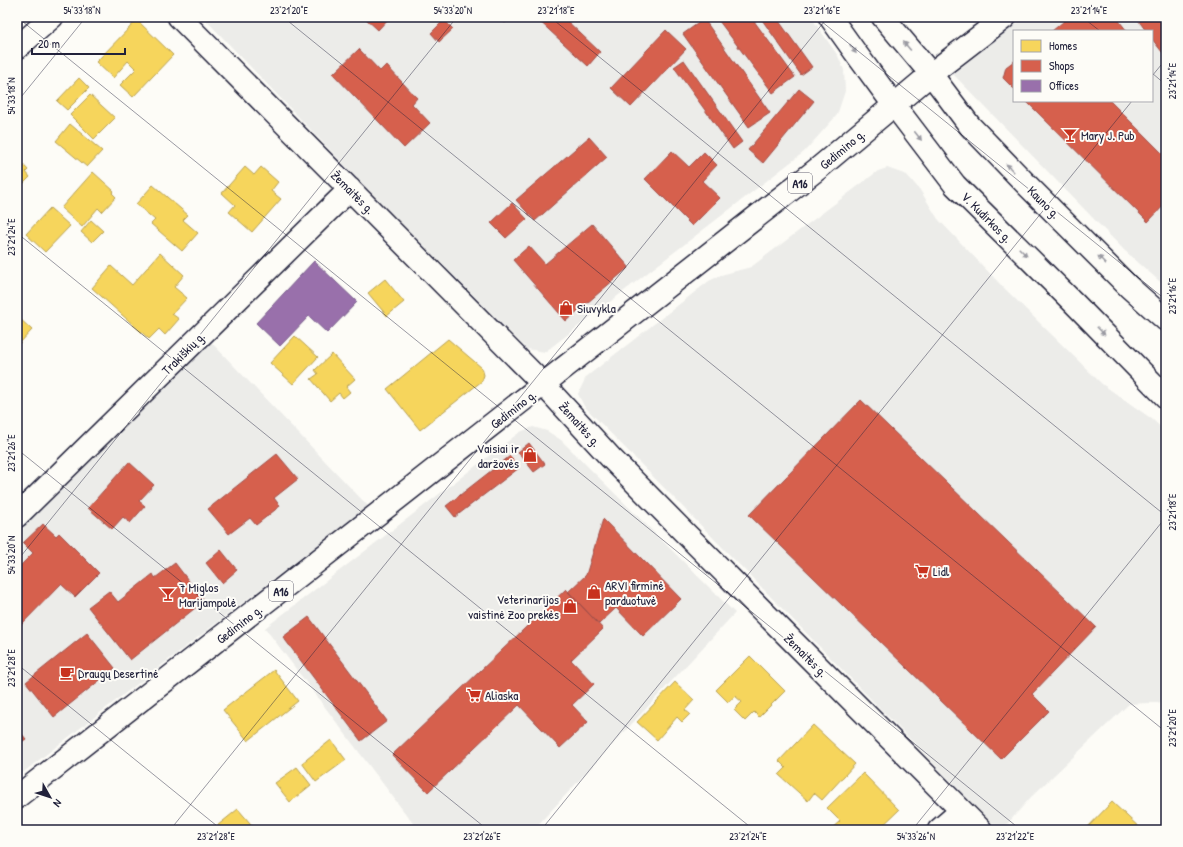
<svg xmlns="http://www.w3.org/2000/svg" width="1183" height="847" font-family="'Patrick Hand',sans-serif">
<rect width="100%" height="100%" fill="#fdfcf7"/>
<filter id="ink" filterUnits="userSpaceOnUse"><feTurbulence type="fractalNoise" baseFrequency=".025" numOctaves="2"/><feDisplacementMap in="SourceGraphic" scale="8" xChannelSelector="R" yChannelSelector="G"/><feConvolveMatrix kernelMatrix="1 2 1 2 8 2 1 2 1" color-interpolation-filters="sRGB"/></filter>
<g filter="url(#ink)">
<path fill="#ecece9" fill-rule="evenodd" d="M203,17h608l27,39 6,14 1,21 -8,24 -33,37 -259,200 -18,-3 -173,-174z
M1025,17h141v270l-42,-37 -171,-176zM1014,31h138v70h-138z
M887,168l20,7 13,15 18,29 62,65 102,100 50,35 14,13v270l-37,2 -98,93 -29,33h-3l-415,-424 -6,-12 8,-17 123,-96 12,-6 30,-8 127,-96z
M211,342l157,164 -351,271v-244z
M533,427l14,4 14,9 174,173 -202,217h-115l-153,-202 255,-196z"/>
<path fill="#f6d55c" stroke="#b69f52" d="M137,20l36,35 -40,42 -13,-12 16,-16 -8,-8 -15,17 -17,-16z
M79,78l10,10 -22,22 -10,-9z
M90,95l25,23 -21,21 -24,-24z
M70,124l32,27 -15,16 -31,-26z
M17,158l11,12 -2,2 4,5 -13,13z
M245,167l9,8 7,-8 17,15 -7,9 10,8 -29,33 -23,-20 6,-7 -13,-12z
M93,172l21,19 -2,2 4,4 -14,15 -4,-4 -16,19 -21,-19z
M153,185l35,30 -5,5 15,13 -16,18 -31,-27 4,-4 -19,-16z
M50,208l20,18 -25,26 -19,-18z
M91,220l12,11 -11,11 -11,-10z
M160,253l24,22 -10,12 13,11 -15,16 7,5 -14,16 -6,-6 -10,10 -57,-51 19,-22 21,19z
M385,279l19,23 -17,14 -19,-23z
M17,316l15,14 -15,16z
M295,336l23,21 -25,27 -23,-21z
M448,339l34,29 2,7 -2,6 -62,49 -33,-41z
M332,354l23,25 -9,8 4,5 -7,6 -4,-5 -9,8 -19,-22 7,-5 -3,-4z
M750,656l35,35 -26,26 -5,-5 -9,9 -11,-11 8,-8 -7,-6 -7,6 -12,-12z
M274,670l24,31 -50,40 -25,-31z
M675,682l19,18 -9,10 5,4 -8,8 -5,-5 -20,23 -20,-18z
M813,725l42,39 -33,36 -8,-7 -6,8 -29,-26 7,-7 -7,-7z
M331,740l15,20 -30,22 -14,-19z
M297,767l14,18 -21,17 -15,-19z
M863,773l36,37 -21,20h-48l10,-9 -13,-13z
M1112,802l30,28h-57z
M238,809l18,21h-44z"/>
<path fill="#d6604d" stroke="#a04d48" d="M364,17h26l-12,13z
M499,17h12l-6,6z
M535,17h28l37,35 -12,14z
M716,17h35l44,60 -22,16z
M760,17h16l36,50 -11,8z
M1069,17h47l11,14h-75z
M1136,17h30v40l-14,-18v-8h-6z
M704,19l66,94 -21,14 -66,-93z
M444,20l9,9 -14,13 -8,-9z
M666,30l20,19 -55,58 -20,-19z
M359,49l21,22 6,-6 31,33 -5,6 18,19 -26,25 -71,-74z
M684,60l58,82 -9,7 -59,-82z
M1014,61v28l-11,-11 3,-11z
M799,89l15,12 -51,62 -15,-13z
M1026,101h84l56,56v46l-18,19z
M589,137l18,20 -72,64 -19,-21z
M672,151l17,16 15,-15 13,13 -15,16 18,17 -28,28 -47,-47z
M512,203l15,16 -21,19 -15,-15z
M592,224l37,43 -63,54 -53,-61 16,-14 16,18z
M861,400l235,227 -64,67 17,17 -48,48 -252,-244z
M529,443l16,21 -11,8 -16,-20z
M277,454l21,25 -24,19 6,8 -24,19 -6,-7 -21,16 -21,-25z
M510,456l9,12 -64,49 -9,-11z
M129,462l25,23 -15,16 6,5 -15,17 -7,-6 -11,12 -24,-21z
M603,519l78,80 -38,37 -27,-28 -17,16 -31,-32 18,-17z
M43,524l13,12 3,-3 40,40 -24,24 -14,-13 -44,45v-60l16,-16 -10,-10z
M221,550l16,20 -15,13 -16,-20z
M175,563l29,38 -74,59 -42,-53 21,-16 9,11 35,-28 2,4z
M566,589l37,40 -32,31 23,24 -22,21 16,17 -28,26 -41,-43 -91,87 -36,-37z
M309,617l78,104 -26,20 -78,-104z
M87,633l28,35 -61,49 -28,-35z
M17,728l9,11 -9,6z"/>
<path fill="#9970ab" stroke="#755989" d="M314,261l43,41 -30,31 -18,-17 -29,30 -24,-23z"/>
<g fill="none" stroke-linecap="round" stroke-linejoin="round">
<defs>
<path id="street" d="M179,17l365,368 67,73 69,70 301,302
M17,48l35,-31
M931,74l74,-57
M17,516l333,-327
M939,830l22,-19"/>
<path id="primary" d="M830,17l25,35 39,53
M883,17l48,57"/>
<path id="highway" d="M894,105l61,80 119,118 92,94
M17,797l803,-630 111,-93 39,52 58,60 101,101 37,33"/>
</defs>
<use href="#street" stroke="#22223b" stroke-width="25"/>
<use href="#primary" stroke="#22223b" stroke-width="25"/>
<use href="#highway" stroke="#22223b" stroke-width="25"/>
<use href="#street" stroke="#fdfcf7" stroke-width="22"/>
<use href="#primary" stroke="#fdfcf7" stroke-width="22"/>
<use href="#highway" stroke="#fdfcf7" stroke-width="22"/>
</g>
<defs><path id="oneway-solid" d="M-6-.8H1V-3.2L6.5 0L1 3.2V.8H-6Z"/></defs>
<g fill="#9a9aa2">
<use href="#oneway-solid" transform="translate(907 46) rotate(-130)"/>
<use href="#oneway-solid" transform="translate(853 49) rotate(55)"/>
<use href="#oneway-solid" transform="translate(918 136) rotate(52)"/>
<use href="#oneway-solid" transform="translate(1010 168) rotate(-134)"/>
<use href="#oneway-solid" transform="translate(1023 252) rotate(45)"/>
<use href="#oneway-solid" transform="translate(1102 260) rotate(-135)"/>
<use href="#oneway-solid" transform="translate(1101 331) rotate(46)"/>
</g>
</g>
<path fill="none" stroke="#22223b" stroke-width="1" stroke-opacity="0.45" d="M17,17l1004,813M283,17l883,715M550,17l616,499M816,17l350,283M1082,17l18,14M1152,73l14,12M1152,76l14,-17M17,102l69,-85M17,233l737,597M17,449l471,381M17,561l440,-544M17,664l205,166M170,830l658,-813M541,830l591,-729M912,830l254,-313"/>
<defs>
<symbol id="bar-bare" viewBox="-9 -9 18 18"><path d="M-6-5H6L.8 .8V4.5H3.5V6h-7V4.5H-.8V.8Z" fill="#c8321e" stroke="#fdfcf7" stroke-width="2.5" paint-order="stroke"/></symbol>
<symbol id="shop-bare" viewBox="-9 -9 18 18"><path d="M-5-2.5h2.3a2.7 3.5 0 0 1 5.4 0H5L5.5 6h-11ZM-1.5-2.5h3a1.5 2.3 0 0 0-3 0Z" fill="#c8321e" stroke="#fdfcf7" stroke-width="2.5" paint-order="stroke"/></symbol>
<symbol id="supermarket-bare" viewBox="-9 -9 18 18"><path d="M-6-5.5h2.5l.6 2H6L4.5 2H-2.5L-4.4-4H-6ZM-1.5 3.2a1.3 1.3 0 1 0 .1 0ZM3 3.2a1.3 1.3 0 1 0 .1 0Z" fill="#c8321e" stroke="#fdfcf7" stroke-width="2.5" paint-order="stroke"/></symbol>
<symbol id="cafe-bare" viewBox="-9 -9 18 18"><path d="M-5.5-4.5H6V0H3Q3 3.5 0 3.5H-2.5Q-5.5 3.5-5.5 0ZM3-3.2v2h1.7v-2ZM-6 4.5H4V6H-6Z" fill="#c8321e" stroke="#fdfcf7" stroke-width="2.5" paint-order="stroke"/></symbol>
</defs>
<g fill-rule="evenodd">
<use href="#bar-bare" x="1060" y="125" width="20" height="20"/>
<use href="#shop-bare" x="556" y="298" width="20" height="20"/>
<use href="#shop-bare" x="520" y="445" width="20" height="20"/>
<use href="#supermarket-bare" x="912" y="561" width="20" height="20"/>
<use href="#shop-bare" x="584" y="582" width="20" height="20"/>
<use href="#bar-bare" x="158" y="584" width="20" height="20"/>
<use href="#shop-bare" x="560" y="596" width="20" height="20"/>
<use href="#cafe-bare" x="57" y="663" width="20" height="20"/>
<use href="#supermarket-bare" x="464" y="685" width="20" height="20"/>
</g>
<g text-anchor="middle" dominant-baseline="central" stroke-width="4" stroke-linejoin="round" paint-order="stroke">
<g fill="#fdfcf7" stroke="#646373" stroke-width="1">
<rect x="788" y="173" width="24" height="20" rx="3"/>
<rect x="269" y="581" width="24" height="20" rx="3"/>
</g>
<g font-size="12" font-weight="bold" fill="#22223b">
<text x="800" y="183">A16</text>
<text x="281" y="591">A16</text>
</g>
<g font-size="13" fill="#22223b" stroke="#fdfcf7" text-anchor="start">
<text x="1081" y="135">Mary J. Pub</text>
<text x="577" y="308">Siuvykla</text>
<text x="519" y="448" text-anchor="end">Vaisiai ir<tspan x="519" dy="15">daržovės</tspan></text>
<text x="933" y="571">Lidl</text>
<text x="605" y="585">ARVI firminė<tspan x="605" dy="15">parduotuvė</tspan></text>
<text x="179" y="587">7 Miglos<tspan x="179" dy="15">Marijampolė</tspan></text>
<text x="559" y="599" text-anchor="end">Veterinarijos<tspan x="559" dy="15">vaistinė Zoo prekės</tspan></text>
<text x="78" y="673">Draugų Desertinė</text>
<text x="485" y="695">Aliaska</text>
</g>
<g font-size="13" fill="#22223b" stroke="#fdfcf7">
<text transform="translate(842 149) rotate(-40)">Gedimino g.</text>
<text transform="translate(353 192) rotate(45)">Žemaitės g.</text>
<text transform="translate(1044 202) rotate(45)">Kauno g.</text>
<text transform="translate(987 217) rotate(45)">V. Kudirkos g.</text>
<text transform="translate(183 353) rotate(-45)">Trakiškių g.</text>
<text transform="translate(513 409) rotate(-38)">Gedimino g.</text>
<text transform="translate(580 424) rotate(48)">Žemaitės g.</text>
<text transform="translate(239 624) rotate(-38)">Gedimino g.</text>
<text transform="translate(806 655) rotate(45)">Žemaitės g.</text>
</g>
</g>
<rect width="1183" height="847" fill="none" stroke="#fdfcf7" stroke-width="44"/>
<rect x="1013" y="30" width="140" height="72" fill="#fdfcf7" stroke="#a5a5ac"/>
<rect x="1021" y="40" width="20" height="12" fill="#f6d55c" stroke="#a5a5ac"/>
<text x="1049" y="50" font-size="12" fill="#22223b">Homes</text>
<rect x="1021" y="60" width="20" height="12" fill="#d6604d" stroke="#a5a5ac"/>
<text x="1049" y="70" font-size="12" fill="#22223b">Shops</text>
<rect x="1021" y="80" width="20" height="12" fill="#9970ab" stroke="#a5a5ac"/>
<text x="1049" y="90" font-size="12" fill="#22223b">Offices</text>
<g transform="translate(50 797) rotate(129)" stroke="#fdfcf7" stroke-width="3" paint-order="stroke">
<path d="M0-3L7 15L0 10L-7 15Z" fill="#22223b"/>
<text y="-6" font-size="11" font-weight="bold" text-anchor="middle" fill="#22223b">N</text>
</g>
<path d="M32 48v6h93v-6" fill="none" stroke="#22223b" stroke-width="2"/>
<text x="38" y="48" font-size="12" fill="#22223b" stroke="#fdfcf7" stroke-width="3" paint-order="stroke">20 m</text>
<rect x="22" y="22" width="1139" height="803" fill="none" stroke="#22223b" stroke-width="1.5"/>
<g font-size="10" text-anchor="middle" fill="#22223b">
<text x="82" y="14">54°33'18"N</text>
<text x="289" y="14">23°21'20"E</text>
<text x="453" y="14">54°33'20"N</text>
<text x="556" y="14">23°21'18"E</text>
<text x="822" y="14">23°21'16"E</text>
<text x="1089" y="14">23°21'14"E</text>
<text transform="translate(1172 81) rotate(-90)" y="4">23°21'14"E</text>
<text transform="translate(11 96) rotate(-90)" y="4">54°33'18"N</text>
<text transform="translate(11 237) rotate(-90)" y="4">23°21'24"E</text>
<text transform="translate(1172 296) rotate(-90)" y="4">23°21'16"E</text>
<text transform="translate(11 453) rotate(-90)" y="4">23°21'26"E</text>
<text transform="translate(1172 512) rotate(-90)" y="4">23°21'18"E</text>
<text transform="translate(11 555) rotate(-90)" y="4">54°33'20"N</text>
<text transform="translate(11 668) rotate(-90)" y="4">23°21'28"E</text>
<text transform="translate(1172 728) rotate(-90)" y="4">23°21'20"E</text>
<text x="216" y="840">23°21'28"E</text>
<text x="482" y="840">23°21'26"E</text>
<text x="748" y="840">23°21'24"E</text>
<text x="916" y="840">54°33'26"N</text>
<text x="1015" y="840">23°21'22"E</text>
</g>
</svg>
